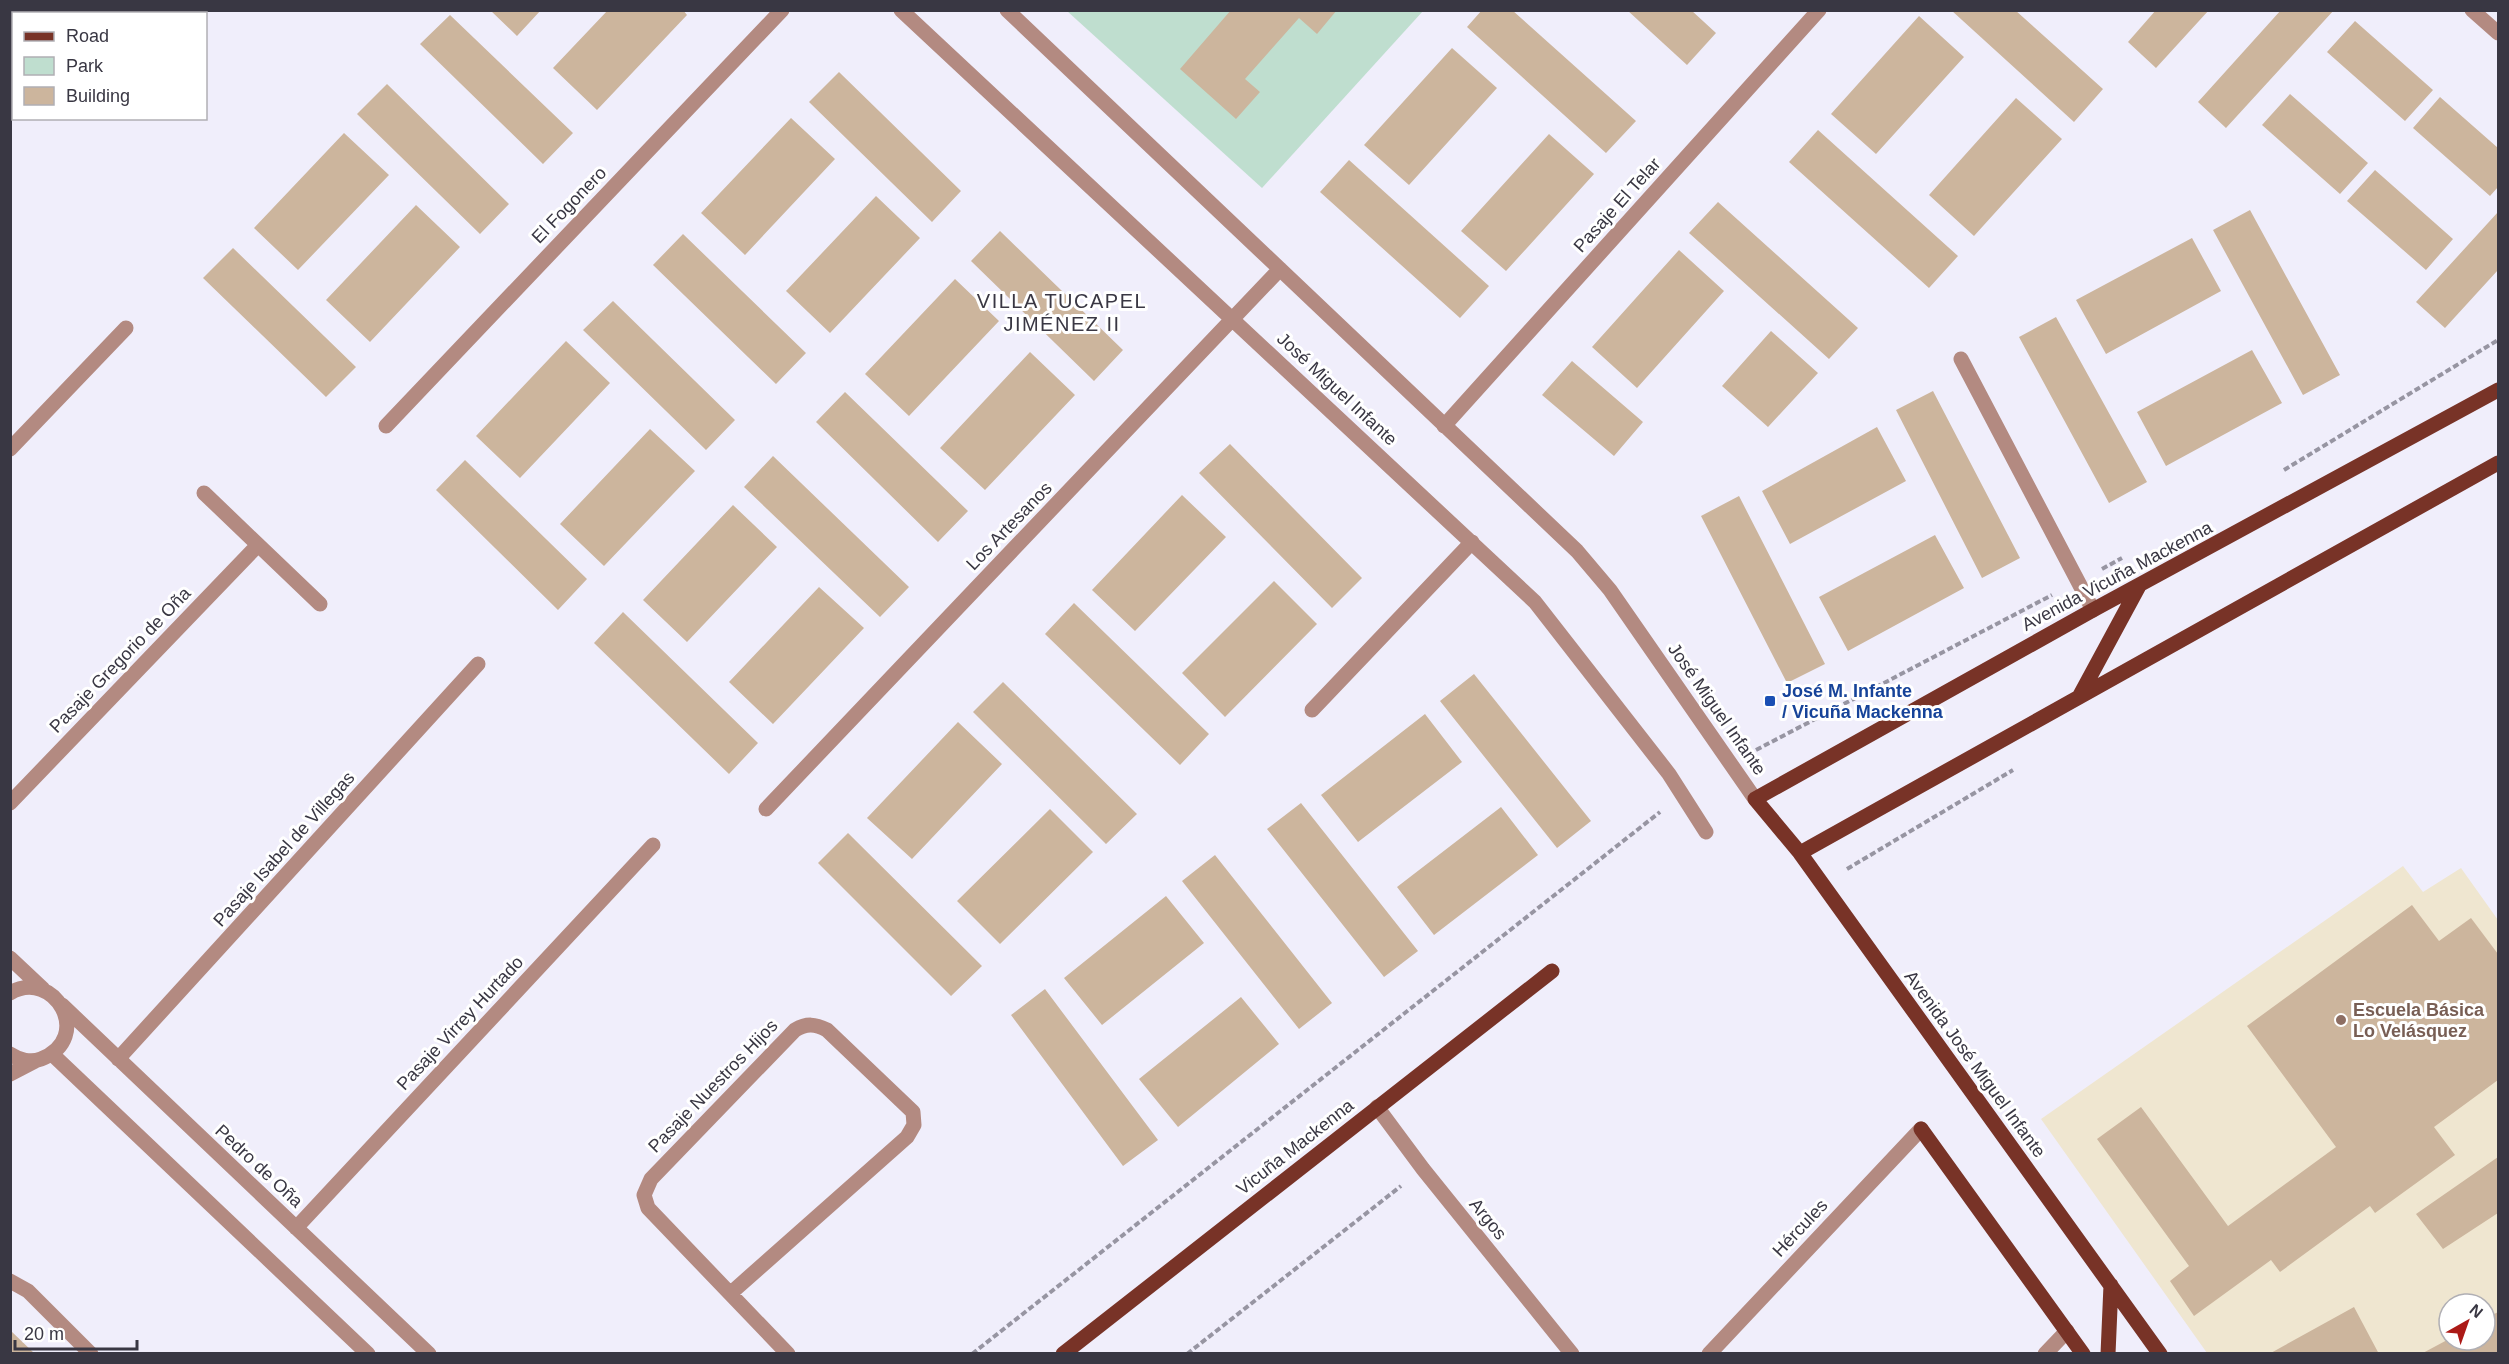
<svg xmlns="http://www.w3.org/2000/svg" width="2509" height="1364" font-family="Arial,sans-serif">
<rect width="100%" height="100%" fill="#f0eefb"/>
<path fill="#efe6d0" fill-rule="evenodd" d="M2403,866l20,26 38,-24 37,52v433h-291l-166,-234zM2449,1304h36v36h-36z"/>
<path fill="#bfdecf" d="M1067,11h356l-161,177z"/>
<path fill="#ccb59d" d="M490,10h51l-24,26z
M608,10h75l4,5 -90,95 -44,-42z
M1231,10h106l-20,24 -18,-16 -54,61 15,13 -24,27 -56,-50z
M1482,10h30l124,111 -30,32 -139,-126z
M1627,10h64l25,23 -29,32z
M1951,10h64l88,79 -29,33z
M2156,10h53l-53,58 -28,-26z
M2281,10h53l-108,118 -28,-26z
M450,15l123,118 -30,31 -123,-120z
M1919,16l45,41 -88,97 -45,-40z
M2355,21l78,69 -28,31 -78,-69z
M1452,48l45,40 -88,97 -45,-40z
M839,72l122,119 -29,31 -123,-120z
M387,84l122,120 -29,30 -123,-120z
M2290,94l78,69 -28,31 -78,-69z
M2440,97l58,51v39l-8,9 -77,-68z
M2016,98l46,41 -88,97 -45,-41z
M791,118l44,41 -90,96 -44,-42z
M1818,130l140,126 -29,32 -140,-126z
M344,133l45,42 -91,95 -44,-42z
M1549,134l45,40 -88,97 -45,-40z
M1349,160l140,126 -29,32 -140,-126z
M2375,170l78,69 -27,31 -79,-69z
M876,196l44,42 -90,95 -44,-42z
M1718,202l140,126 -29,31 -140,-126z
M416,205l44,42 -90,95 -44,-42z
M2250,210l90,165 -37,20 -90,-165z
M2498,212v58l-53,58 -29,-26z
M1000,231l123,119 -29,31 -123,-120z
M683,234l123,119 -30,31 -123,-119z
M2192,238l29,53 -115,63 -30,-54z
M233,248l123,119 -30,30 -123,-119z
M1679,250l45,41 -87,97 -45,-41z
M955,279l44,42 -90,95 -44,-42z
M613,301l122,119 -29,30 -123,-120z
M2056,317l91,165 -38,21 -90,-166z
M1771,331l47,42 -50,54 -46,-41z
M566,341l44,42 -90,95 -44,-42z
M2252,350l30,53 -116,63 -29,-54z
M1030,352l45,43 -90,95 -45,-42z
M1572,361l71,61 -29,34 -72,-61z
M1933,391l87,167 -38,20 -86,-168z
M845,392l123,119 -30,31 -122,-120z
M1877,427l29,54 -116,63 -28,-53z
M650,429l45,42 -91,95 -44,-42z
M1230,444l132,134 -30,30 -133,-135z
M773,456l136,131 -29,30 -136,-130z
M465,460l122,119 -29,31 -122,-120z
M1182,495l44,42 -91,94 -43,-41z
M1739,496l86,168 -38,19 -86,-167z
M733,505l44,42 -90,95 -44,-42z
M1935,535l29,53 -116,63 -29,-54z
M1274,581l43,43 -92,93 -43,-44z
M819,587l45,41 -91,96 -44,-42z
M1074,603l135,131 -29,31 -135,-131z
M623,612l135,131 -29,31 -135,-131z
M1474,674l117,147 -34,27 -117,-147z
M1003,682l134,132 -31,30 -133,-132z
M1425,714l37,48 -104,80 -37,-47z
M958,722l44,42 -90,95 -45,-41z
M1301,803l117,148 -34,26 -117,-148z
M1501,807l37,48 -104,80 -37,-48z
M1050,809l43,43 -93,92 -43,-43z
M848,833l134,133 -31,30 -133,-133z
M1215,855l117,148 -33,26 -117,-148z
M1166,896l38,47 -102,82 -38,-47z
M2412,905l27,36 32,-23 27,36v126l-64,47 21,28 -80,58 -5,-7 -90,66 -9,-12 -77,56 -24,-35 19,-15 -92,-127 44,-32 87,119 108,-79 -89,-121z
M1045,989l113,151 -35,26 -112,-151z
M1241,997l38,47 -101,83 -39,-48z
M2498,1157v56l-55,36 -27,-35z
M2354,1307l25,47h-110z
M2498,1312v42h-77l28,-15 36,1v-21z
M10,1330l25,24h-25z"/>
<g fill="none" stroke-linecap="round" stroke-linejoin="round">
<path stroke="#9795a2" stroke-width="4" stroke-dasharray="6 3" stroke-linecap="butt" d="M2284,470l214,-130
M2102,569l20,-11
M1756,750l296,-155
M1847,869l166,-99
M972,1354l688,-542
M1187,1354l214,-168"/>
<path stroke="#b38a81" stroke-width="15" d="M901,10l634,592 134,172 37,58
M1007,10l570,541 33,39 145,209
M2472,10l26,23
M1961,359l132,251
M386,426l396,-416
M1444,426l375,-416
M10,449l116,-121
M204,493l116,111
M1312,710l160,-168
M10,803l248,-258
M766,809l514,-540
M10,958l33,31
M10,993c44,-26 85,45 31,66 -10,4 -22,1 -31,-5
M62,1005l367,349
M52,1054l316,300
M118,1059l360,-395
M10,1074l25,-13
M1377,1107l46,62 149,185
M296,1228l357,-383
M10,1281l18,10 63,63
M731,1293l176,-156 7,-12 -1,-13 -86,-82c-12,-6 -20,-7 -32,0l-144,149 -7,16 4,13 140,146
M1709,1354l212,-225
M2045,1354l22,-23"/>
<path stroke="#783327" stroke-width="15" d="M2079,697l60,-111
M1800,853l698,-390
M1921,1129l162,225
M1063,1354l489,-383
M2108,1354l3,-69
M2160,1354l-360,-501 -45,-54 338,-189 405,-220"/>
</g>
<rect fill="#1a4fb4" stroke="#fff" stroke-width="2" x="1764" y="695" width="12" height="12" rx="3"/>
<circle fill="#8d6e63" stroke="#fff" stroke-width="2" cx="2341" cy="1020" r="6"/>
<g text-anchor="middle" dominant-baseline="central" stroke-width="6" stroke-linejoin="round" paint-order="stroke">
<g font-size="18" fill="#393743" stroke="#fff">
<text transform="translate(569 205) rotate(-46)">El Fogonero</text>
<text transform="translate(1617 205) rotate(-48)">Pasaje El Telar</text>
<text transform="translate(1337 389) rotate(43)">José Miguel Infante</text>
<text transform="translate(1009 526) rotate(-46)">Los Artesanos</text>
<text transform="translate(2117 576) rotate(-28)">Avenida Vicuña Mackenna</text>
<text transform="translate(120 660) rotate(-46)">Pasaje Gregorio de Oña</text>
<text transform="translate(1717 709) rotate(55)">José Miguel Infante</text>
<text transform="translate(284 849) rotate(-48)">Pasaje Isabel de Villegas</text>
<text transform="translate(460 1023) rotate(-47)">Pasaje Virrey Hurtado</text>
<text transform="translate(1975 1064) rotate(54)">Avenida José Miguel Infante</text>
<text transform="translate(713 1086) rotate(-46)">Pasaje Nuestros Hijos</text>
<text transform="translate(1295 1147) rotate(-38)">Vicuña Mackenna</text>
<text transform="translate(259 1166) rotate(43)">Pedro de Oña</text>
<text transform="translate(1488 1219) rotate(51)">Argos</text>
<text transform="translate(1800 1228) rotate(-47)">Hércules</text>
</g>
<g font-size="18" font-weight="bold" fill="#164399" stroke="#fff" text-anchor="start">
<text x="1782" y="691">José M. Infante<tspan x="1782" dy="21">/ Vicuña Mackenna</tspan></text>
</g>
<g font-size="18" font-weight="bold" fill="#785e54" stroke="#fff" text-anchor="start">
<text x="2353" y="1010">Escuela Básica<tspan x="2353" dy="21">Lo Velásquez</tspan></text>
</g>
<g font-size="20" letter-spacing="1.5" fill="#393743" stroke="#fff">
<text x="1062" y="301">VILLA TUCAPEL<tspan x="1062" dy="23">JIMÉNEZ II</tspan></text>
</g>
</g>
<rect width="2509" height="1364" fill="none" stroke="#393743" stroke-width="24"/>
<rect x="12" y="12" width="195" height="108" fill="#ffffff" stroke="#b0afb4" stroke-width="1.5"/>
<rect x="24" y="32" width="30" height="9" fill="#783327" stroke="#b0afb4" stroke-width="1.5"/>
<text x="66" y="42" font-size="18" fill="#393743">Road</text>
<rect x="24" y="57" width="30" height="18" fill="#bfdecf" stroke="#b0afb4" stroke-width="1.5"/>
<text x="66" y="72" font-size="18" fill="#393743">Park</text>
<rect x="24" y="87" width="30" height="18" fill="#ccb59d" stroke="#b0afb4" stroke-width="1.5"/>
<text x="66" y="102" font-size="18" fill="#393743">Building</text>
<g transform="translate(2467 1322) rotate(40)"><circle r="28" fill="#ffffff" stroke="#b0afb4" stroke-width="1.5"/>
<path d="M0-4.5L10 22L0 15L-10 22Z" fill="#ac1a17"/>
<text y="-9" font-size="16" font-weight="bold" text-anchor="middle" fill="#393743">N</text>
</g>
<path d="M15 1340v9h122v-9" fill="none" stroke="#393743" stroke-width="3"/>
<text x="24" y="1340" font-size="18" fill="#393743" stroke="#ffffff" stroke-width="4.5" paint-order="stroke">20 m</text>
</svg>
